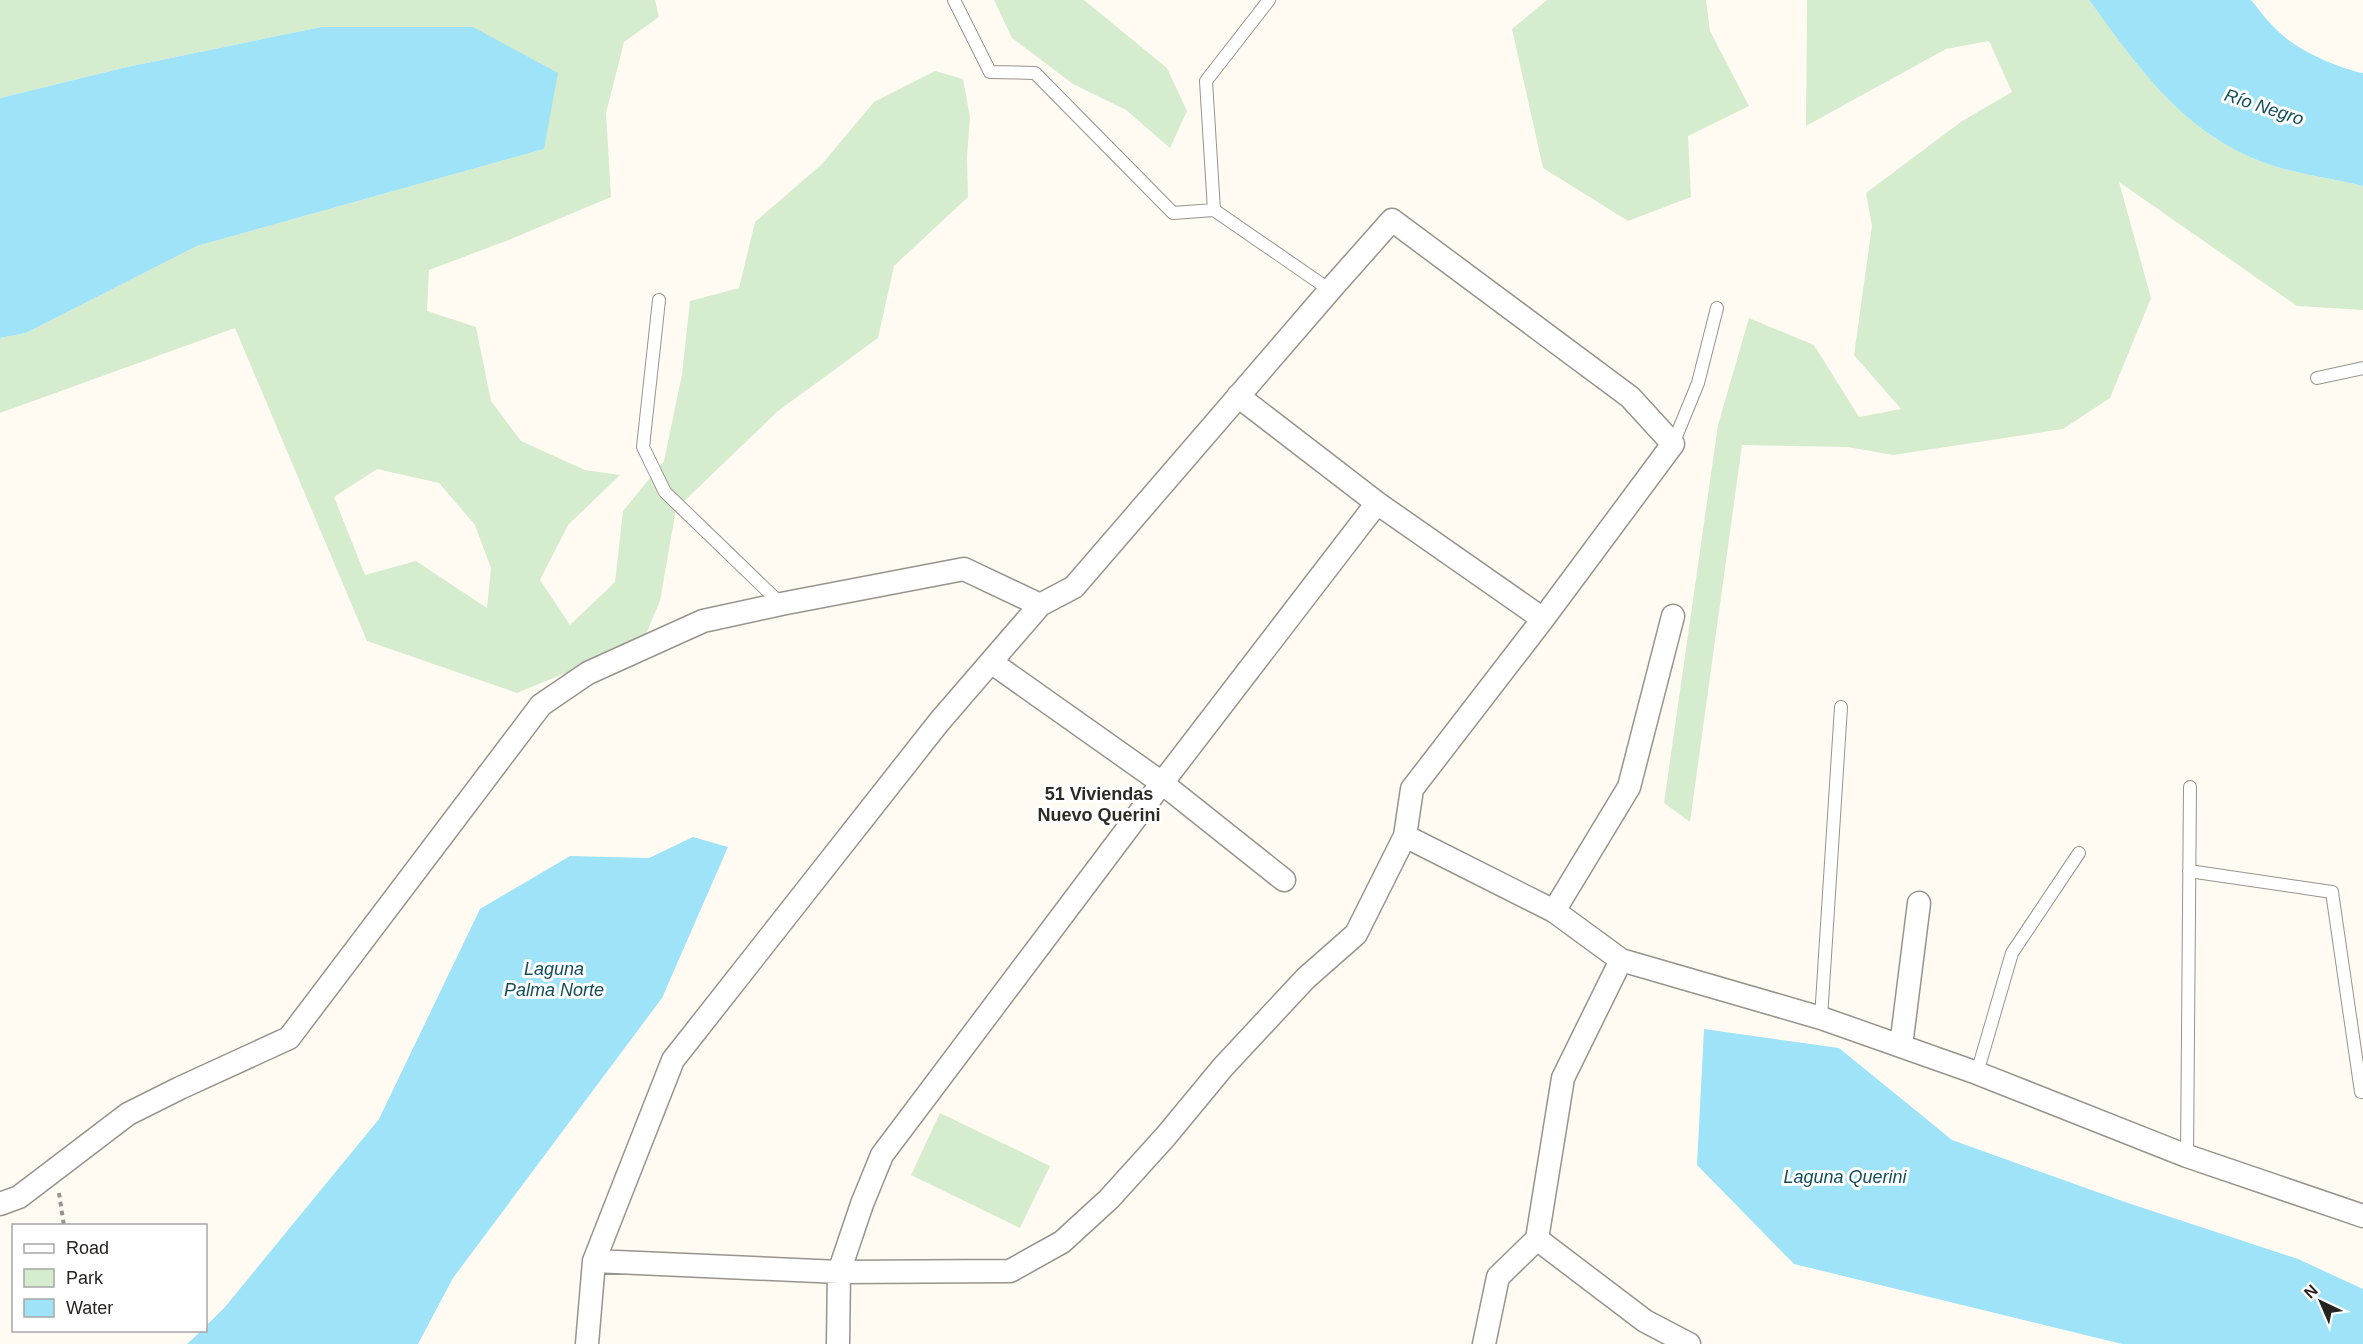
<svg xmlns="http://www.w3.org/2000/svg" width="2363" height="1344" font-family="Arial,sans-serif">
<rect width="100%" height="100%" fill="#fffbf3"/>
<path fill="#d6ecce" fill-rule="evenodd" d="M0,0h655l4,17 -35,25 -18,71 5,84 -100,42 -82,31 -2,41 49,16 15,74 30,40 64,29 35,5 -52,50 -28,55 30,45 45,-43 8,-71 41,-50 18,-87 8,-73 49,-13 16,-66 67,-58 52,-62 61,-31 28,8 7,38 -3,40 1,40 -74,69 -16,72 -100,73 -102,98 -16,92 -17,40 -126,52 -150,-52 -132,-313 -235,85v-75l26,-5 171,-87 347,-97 -223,-122 -194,40 -127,31zM377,469l62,14 36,42 16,43 -4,40 -71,-47 -51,14 -31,-78z
M994,0h90l83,68 20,43 -17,37 -44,-38 -53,-26 -61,-46z
M1547,0h159l4,31 39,75 -61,30 3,61 -63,24 -85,-53 -31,-139z
M1807,0h282c49,67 94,133 176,163 30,11 67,15 98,23v124l-66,-4 -178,-124 32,116 -41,100 -47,31 -170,26 -45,-8 -106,-2 -52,377 -26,-19 54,-378 31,-107 65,27 45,72 42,-8 -47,-54 18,-129 -6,-33 96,-72 50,-29 -23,-51 -43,8 -140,77z
M940,1113l110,53 -30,62 -109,-53z"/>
<path fill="#9ee3f7" d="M2089,0h162c9,11 17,22 28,32 18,18 59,36 84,41v113c-31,-8 -68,-12 -98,-23 -82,-30 -127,-96 -176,-163z
M321,27h152l85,46 -14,76 -347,97 -171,87 -26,5v-240l127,-31z
M693,837l35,10 -66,151 -209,280 -35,66h-231l14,-13 5,-1v-4l19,-19 154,-188 101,-210 90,-53 79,2z
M1704,1029l135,19 113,92 173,62 173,57 65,30v55h-241l-328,-80 -97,-99z"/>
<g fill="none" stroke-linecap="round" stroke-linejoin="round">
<defs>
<path id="lane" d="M954,0l36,72 45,1 138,140 41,-3 116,80
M1214,210l-8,-129 63,-81
M659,300l-16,147 22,45 116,112
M2317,378l46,-10
M1673,444l25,-61 19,-75
M2189,871l143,21 29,200
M1821,1018l20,-311
M1977,1073l35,-120 67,-100
M2187,1156l3,-369"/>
<path id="street" d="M1238,396l139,107 166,116
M991,662l171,121 122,97
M1405,836l149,75 67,49 200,58 156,55 210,83 176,60
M1554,911l75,-124 44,-171
M1901,1046l18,-143
M0,1204l19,-7 109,-83 52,-26 109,-50 252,-333 47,-32 115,-52 78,-17 183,-35 76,36
M1537,1239l108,82 44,23
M587,1344l7,-83 79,-201 266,-338 101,-117 34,-18 256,-297 62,-70 238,177 43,47 -130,175 -131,170 -7,47 -49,98 -50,44 -83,89 -57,69 -57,63 -47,43 -52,29 -171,1 -245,-11
M838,1344l1,-72 23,-68 20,-49 280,-372 215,-280
M1484,1344l14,-67 39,-38 26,-161 58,-118"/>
</defs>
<use href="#lane" stroke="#97948d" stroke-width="14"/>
<use href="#street" stroke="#97948d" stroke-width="25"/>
<path stroke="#97948f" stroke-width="4" stroke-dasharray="4.5 4.5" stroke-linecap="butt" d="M59,1193l5,33"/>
<use href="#lane" stroke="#fff" stroke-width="12"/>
<use href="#street" stroke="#fff" stroke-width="22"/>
</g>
<g text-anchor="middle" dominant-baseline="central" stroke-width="6" stroke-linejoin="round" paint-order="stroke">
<g font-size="18" font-style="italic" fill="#124d5b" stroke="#fff">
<text transform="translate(2264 107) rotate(18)">Río Negro</text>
<text x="554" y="969">Laguna<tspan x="554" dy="21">Palma Norte</tspan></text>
<text x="1845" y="1177">Laguna Querini</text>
</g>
<g font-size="18" font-weight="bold" fill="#2d2b25" stroke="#fff">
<text x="1099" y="794">51 Viviendas<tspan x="1099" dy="21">Nuevo Querini</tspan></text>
</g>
</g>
<rect x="12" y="1224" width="195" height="108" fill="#ffffff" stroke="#a8a7a7" stroke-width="1.5"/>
<rect x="24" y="1244" width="30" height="9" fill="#ffffff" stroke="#a8a7a7" stroke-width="1.5"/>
<text x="66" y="1254" font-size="18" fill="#262422">Road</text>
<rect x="24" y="1269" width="30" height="18" fill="#d6ecce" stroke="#a8a7a7" stroke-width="1.5"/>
<text x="66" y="1284" font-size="18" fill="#262422">Park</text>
<rect x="24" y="1299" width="30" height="18" fill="#9ee3f7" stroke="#a8a7a7" stroke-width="1.5"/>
<text x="66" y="1314" font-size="18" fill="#262422">Water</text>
<g transform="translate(2321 1302) rotate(316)" stroke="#ffffff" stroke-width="4.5" paint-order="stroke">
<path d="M0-4.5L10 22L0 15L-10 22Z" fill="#262422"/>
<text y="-9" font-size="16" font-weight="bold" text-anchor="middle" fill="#262422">N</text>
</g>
</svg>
